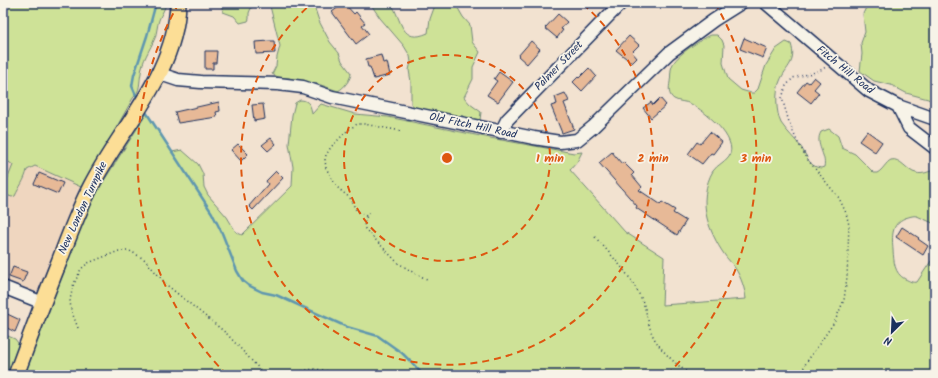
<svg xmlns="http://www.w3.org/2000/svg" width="938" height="378" font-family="Kalam,sans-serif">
<rect width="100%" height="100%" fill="#f2e2d0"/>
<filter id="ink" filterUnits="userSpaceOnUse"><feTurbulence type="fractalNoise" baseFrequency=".025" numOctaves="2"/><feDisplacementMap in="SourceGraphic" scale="8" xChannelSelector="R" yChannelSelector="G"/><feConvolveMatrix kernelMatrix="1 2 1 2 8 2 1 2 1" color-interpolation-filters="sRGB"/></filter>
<g filter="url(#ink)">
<path fill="#efd6bf" d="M3,158l11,7 -7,15 -4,6z
M35,166l46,21 -39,104 -39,3v-100l9,3 3,-1 4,-11 6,-7 2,-8z"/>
<path fill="#cee297" stroke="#74887a" d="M3,3h163c-1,7 -5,11 -7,17 -2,6 -2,12 -4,18 -5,12 -13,22 -14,35 -2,9 0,18 -8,25l-49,87 -3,2 -46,-21 -8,4c-2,10 -8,17 -12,26l-3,1 -9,-3v-8l4,-6 6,-15 -10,-7z
M221,3h32l-4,10v6l-1,2 -8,2 -6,-7 -11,-4z
M265,3h48l6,18 11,21 9,11 3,8 9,12c0,6 -7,15 -13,18l-23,-8h-12l-14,-5h-9l-8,-4 4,-8 1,-9 3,-11 -10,-40z
M370,3h21c11,17 10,42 37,30l2,-14 4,-11v-5h21l8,14 7,8 2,17 8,10 -7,15v12l-9,18 6,7 11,8 -1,8 -3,1 -14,-5 -16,-1 -11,-4 -18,-2 -7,-5v-22l-2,-12 2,-8 -1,-6 -6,-10 -24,-28z
M868,3h67v100l-7,-4 -22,-6 -15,-8 -17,-4 -14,-10 2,-17 -1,-11 4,-11 -2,-18z
M711,35h6l5,5 2,5 -1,18 5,16 13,11 10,3h3l4,-4 8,-24 10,-16 10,-7 5,2c6,19 -5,22 -11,37 -5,10 -4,32 1,42 6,9 14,16 20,24 6,9 8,20 20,21l3,-1c3,-12 -10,-23 -3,-35l8,-3 9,7 4,12 13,6 19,19h3c6,-3 9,-11 14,-13 9,-3 17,12 25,13 7,2 13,-2 19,-3v54l-18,-8c-4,-1 -8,1 -12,2 -14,6 -13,18 -12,32 1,12 1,23 12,29 5,2 7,4 12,3l14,-21 4,-2v116h-911l52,-142 13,-29 58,-91 25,39 10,-2 16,14 5,10 1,13 4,8 19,22 9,15 6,3 50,-49 1,-19 -4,-23 3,-29 3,-12 5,-3c9,0 11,6 12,14l9,-10 34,10 33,3 102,21 84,15 8,-1 -5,10 -7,8 55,62 39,25 -2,48 84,-6c-1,-10 -5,-22 -11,-31 -3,-5 -8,-9 -11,-14 -7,-10 -14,-24 -17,-36 -4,-15 -2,-34 6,-47 4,-6 12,-9 16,-15 10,-17 -24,-45 -38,-52 -6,-3 -12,-2 -17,-5 -6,-4 -5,-11 -4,-17 1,-5 0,-11 2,-16 4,-11 28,-26 39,-31z
M3,334l12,5 3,4v7l-10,25h-5z"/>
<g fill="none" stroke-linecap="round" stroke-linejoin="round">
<path stroke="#5f97af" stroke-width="2.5" d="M138,100l-6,-14 2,-11 13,-39 9,-33
M144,109l68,104 10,20 15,38 6,10 5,4 14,7 14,3 71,32 31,9 24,17 13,13 8,9"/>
</g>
<path fill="#e7b997" stroke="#1b2f5e" d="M344,3l10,11 2,-2 9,11 -3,2 7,9 -13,10 -24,-32z
M558,14l9,8 -6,7 2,1 -6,8 -12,-10z
M629,36l10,9 -7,7 5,6 -5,5 -16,-13z
M744,38l23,10 -4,10 -23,-9z
M270,41h4l1,12 -19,1 -1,-12z
M531,41l9,8 -13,15 -9,-8z
M205,51h12l-1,12h-3v6h-8z
M381,55l2,8 4,-1 3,13 -16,4 -4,-12h-2l-2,-8z
M589,68l7,8 -14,15 -9,-9 5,-5 1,1z
M499,72l14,10 -15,20 -11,-7 10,-14 -3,-2z
M814,77l6,5 -6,7 5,4 -8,10 -14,-11 9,-11 3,2z
M565,93l4,8 -5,2 10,26 -12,4 -11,-27 6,-2 -2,-7z
M660,98l6,7 -15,13 -8,-10 8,-6 2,3z
M219,102l1,9 -4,1 1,5 -39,6 -3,-11z
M263,104l2,15 -11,2 -2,-16z
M867,131l15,11 -7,10 -16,-11z
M710,132l12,10 -9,12 -2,-1 -9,11 -14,-10 9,-12 3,2z
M271,138l5,6 -8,7 -6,-6z
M238,144l10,10 -7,7 -10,-11z
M612,152l10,12 1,-2 11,11 -2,2 10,12 -3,3 21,14 2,-2 13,8 -2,3 13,8 -9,14 -41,-27 1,-2 -38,-43z
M276,171l7,7 -30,32 -4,-4 19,-22 -2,-3z
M39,173l24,10 -5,11 -24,-10z
M902,227l17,11 -1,1 10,7 -5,9 -27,-18z
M13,267l14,5 -4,10 -14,-5z
M3,312l17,8 -5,12 -12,-6z"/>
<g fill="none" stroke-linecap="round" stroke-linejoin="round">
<defs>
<path id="minor" d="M766,3l103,88 29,15 37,13
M160,74l18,6 23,2 77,2 25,3 29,10 202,41 26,4 17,-2 16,-13 76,-74 45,-33 27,-17
M898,106l11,22 26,20
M501,132l6,-12 114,-117
M3,287l40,16"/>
<path id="major" d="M16,375c14,-38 28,-76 43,-113 10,-26 19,-51 32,-76 30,-59 85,-112 87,-183"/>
</defs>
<use href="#minor" stroke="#1b2f5e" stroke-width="15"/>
<use href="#major" stroke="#1b2f5e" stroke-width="18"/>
<path stroke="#1b2f5e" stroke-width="1.5" stroke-dasharray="1 3" stroke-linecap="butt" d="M368,213l-4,10 1,6 33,34 18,11 13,6
M366,216l-10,-6 -6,-12 -11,-9 -4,-5 -9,-16 -1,-8 1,-5 5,-8 17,-17 9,-6h7l37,7
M595,237c17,19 34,36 45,59 6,11 7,23 11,35 4,14 24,33 36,41
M78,328l-7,-18 -1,-10 3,-14 8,-17 7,-6 31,-12h11l14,8 24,27 58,47 39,42
M291,375c16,-7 30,-8 46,0
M800,375l6,-12 29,-42 9,-21 3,-23 2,-52 -3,-12 -7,-15 -31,-38 -11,-19 -8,-19 -7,-24 4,-12 7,-8 26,-7 7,-4"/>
<use href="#minor" stroke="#f7f3e8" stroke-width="12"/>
<use href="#major" stroke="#fcde96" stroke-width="15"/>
</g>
</g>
<g fill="none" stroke="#de5710" stroke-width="2" stroke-dasharray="7 5">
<circle cx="447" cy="158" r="103"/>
<path d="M583 4A206 206 0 1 1 311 4"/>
<path d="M227 375A309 309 0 0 1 179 3M715 3A309 309 0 0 1 667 375"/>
</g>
<g text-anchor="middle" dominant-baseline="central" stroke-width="3.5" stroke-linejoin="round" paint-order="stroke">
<g font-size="11" fill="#1b2f5e" stroke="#f7f3e8">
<text transform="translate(559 66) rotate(-46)">Palmer Street</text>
<text transform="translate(845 70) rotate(39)">Fitch Hill Road</text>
<text transform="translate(473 126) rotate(12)">Old Fitch Hill Road</text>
<text transform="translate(83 208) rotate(-65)">New London Turnpike</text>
</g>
</g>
<circle cx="447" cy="158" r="6" fill="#de5710" stroke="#f7f3e8" stroke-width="2"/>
<g font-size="12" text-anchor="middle" font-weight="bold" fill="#de5710" stroke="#f7f3e8" stroke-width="3.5" stroke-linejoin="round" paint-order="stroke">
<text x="550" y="162">1 min</text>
<text x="653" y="162">2 min</text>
<text x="756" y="162">3 min</text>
</g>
<rect width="938" height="378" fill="none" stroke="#f7f3e8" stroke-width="16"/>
<rect x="8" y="8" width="922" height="362" fill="none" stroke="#1b2f5e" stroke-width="1.5" filter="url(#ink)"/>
<g transform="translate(892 332) rotate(204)" stroke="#f7f3e8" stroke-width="3" paint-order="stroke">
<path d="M0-3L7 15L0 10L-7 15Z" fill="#1b2f5e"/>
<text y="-6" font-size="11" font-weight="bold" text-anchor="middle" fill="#1b2f5e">N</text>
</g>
</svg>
